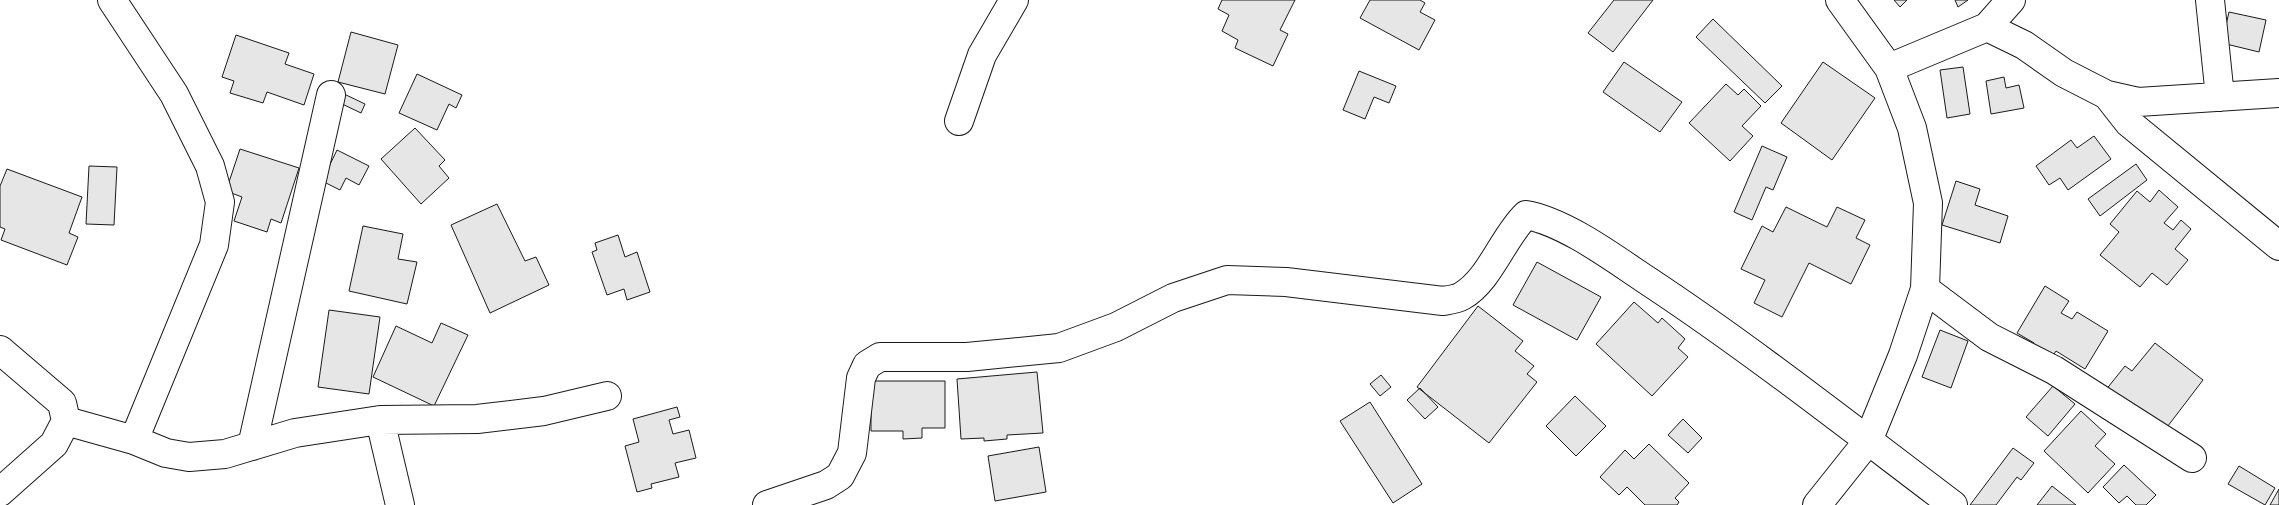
<svg xmlns="http://www.w3.org/2000/svg" width="2279" height="505" font-family="Bitter,serif">
<rect width="100%" height="100%" fill="#fff"/>
<path fill="#e6e6e6" stroke="#1a1a1a" d="M1222,0h73l-15,30 8,4 -15,32 -38,-18 3,-8 -16,-9 7,-16 -11,-6z
M1370,0h50l5,3 -5,9 15,8 -16,30 -59,-32z
M1614,0h39l-40,52 -25,-19z
M1894,0h13l-7,7z
M1955,0h13l-10,7z
M2229,12l37,8 -7,32 -37,-9z
M1713,19l69,67 -17,17 -69,-66z
M351,32l47,13 -13,49 -47,-12z
M236,35l53,18 -4,11 29,10 -10,31 -37,-13 -4,11 -33,-10 4,-12 -12,-4z
M1624,62l58,40 -22,30 -57,-40z
M1823,62l52,36 -43,62 -51,-37z
M1963,67l7,47 -23,4 -7,-48z
M1359,71l37,15 -7,17 -15,-6 -9,22 -22,-9z
M417,74l45,21 -6,13 -7,-4 -12,26 -38,-17z
M2004,77l2,11 13,-3 5,23 -33,6 -5,-33z
M1726,84l12,11 6,-6 17,17 -19,20 11,10 -23,25 -41,-38z
M342,93l23,11 -4,9 -23,-11z
M415,128l30,32 -6,6 10,12 -28,26 -40,-45z
M2094,136l17,23 -43,31 -8,-12 -11,7 -13,-19 35,-26 6,8z
M1762,146l25,11 -14,33 -7,-3 -14,33 -18,-8z
M240,149l59,19 -18,55 -10,-4 -4,13 -33,-11 8,-24 -16,-6z
M337,150l32,16 -10,19 -13,-7 -6,12 -18,-9z
M2136,164l11,16 -47,36 -12,-17z
M89,166l28,1 -3,58 -28,-1z
M7,169l75,28 -13,36 9,4 -11,28 -66,-25 4,-11 -5,-2v-41z
M1956,181l24,8 -5,16 33,11 -8,27 -58,-18z
M2159,190l19,17 -14,16 9,7 8,-10 10,9 -16,20 13,11 -21,25 -15,-12 -12,14 -40,-32 19,-23 -9,-8 27,-33 13,11z
M497,204l28,57 11,-4 13,28 -59,28 -39,-88z
M1786,207l41,20 10,-20 28,13 -9,18 14,7 -19,39 -42,-21 -27,54 -28,-14 11,-23 -24,-11 21,-43 11,6z
M363,226l40,8 -5,25 19,3 -10,42 -58,-13z
M618,235l7,22 12,-5 13,40 -23,8 -3,-11 -17,6 -15,-43 5,-2 -2,-7z
M1537,262l64,35 -24,43 -64,-35z
M2045,286l24,15 -8,12 11,6 5,-7 31,19 -23,38 -29,-18 -7,11 -20,-12 5,-7 -17,-10z
M1634,302l24,21 4,-5 23,21 -7,9 10,9 -36,39 -56,-52z
M1478,306l45,35 -8,10 19,15 -7,8 10,8 -48,61 -72,-56z
M329,310l51,7 -11,77 -51,-7z
M441,323l27,12 -34,71 -61,-29 23,-51 36,17z
M1940,330l28,11 -17,47 -29,-11z
M2155,343l48,37 -42,55 -56,-44 20,-25 7,5z
M1037,372l6,61 -36,2v4l-23,2v-3l-23,1 -4,-60z
M1381,375l10,12 -11,9 -10,-12z
M871,381h74v47h-23v10l-19,1v-8h-32z
M2053,386l22,18 -27,32 -22,-19z
M1420,388l18,19 -13,12 -18,-19z
M1575,396l31,30 -30,30 -30,-30z
M1370,402l52,82 -29,19 -53,-82z
M677,407l3,10 -11,3 4,14 16,-4 7,28 -21,5 4,14 -28,7 1,4 -15,4 -12,-46 14,-4 -6,-23z
M2081,411l25,23 -11,12 20,18 -27,29 -44,-42z
M1683,419l19,19 -14,15 -20,-18z
M1649,444l40,39 -14,15 4,4 -2,3h-32l-18,-18 -8,8 -19,-18 25,-27 9,9z
M1039,447l7,45 -51,9 -7,-45z
M2013,448l21,15 -13,17 -4,-3 -21,28h-26z
M2124,465l32,30 -10,10h-10l-9,-9 -8,7 -16,-16z
M2239,466l36,22 -10,17 -37,-21z
M2052,486l24,19h-39z
M2279,489v16h-9z"/>
<g fill="none" stroke-linecap="round" stroke-linejoin="round">
<defs>
<path id="minor" d="M112,0l62,94 36,72 10,36 -6,43 -80,195
M2210,0l10,97
M1987,27l37,18 40,28 43,22 31,7 141,-9
M1889,68l98,-41 24,-27
M2107,95l22,28 150,123
M959,121l23,-66 32,-55
M1925,289l64,48 65,33 138,88
M0,350l62,53 4,18 -12,23 -54,48
M380,420l20,85
M66,421l68,19 32,13 23,4 36,-3 70,-21 85,-13 97,-1 67,-8 63,-15
M252,446l79,-351
M767,505l59,-20 14,-9 12,-23 9,-75 6,-13 13,-8h87l92,-9 57,-21 57,-29 54,-18 59,2 157,19c6,-1 14,-2 19,-5 28,-16 41,-59 64,-81 39,7 86,42 119,64 106,70 206,149 308,226
M1817,505l51,-64 35,-86 22,-66 3,-86 -16,-75 -23,-60 -49,-68"/>
</defs>
<use href="#minor" stroke="#1a1a1a" stroke-width="30"/>
<use href="#minor" stroke="#fff" stroke-width="28"/>
</g>
</svg>
